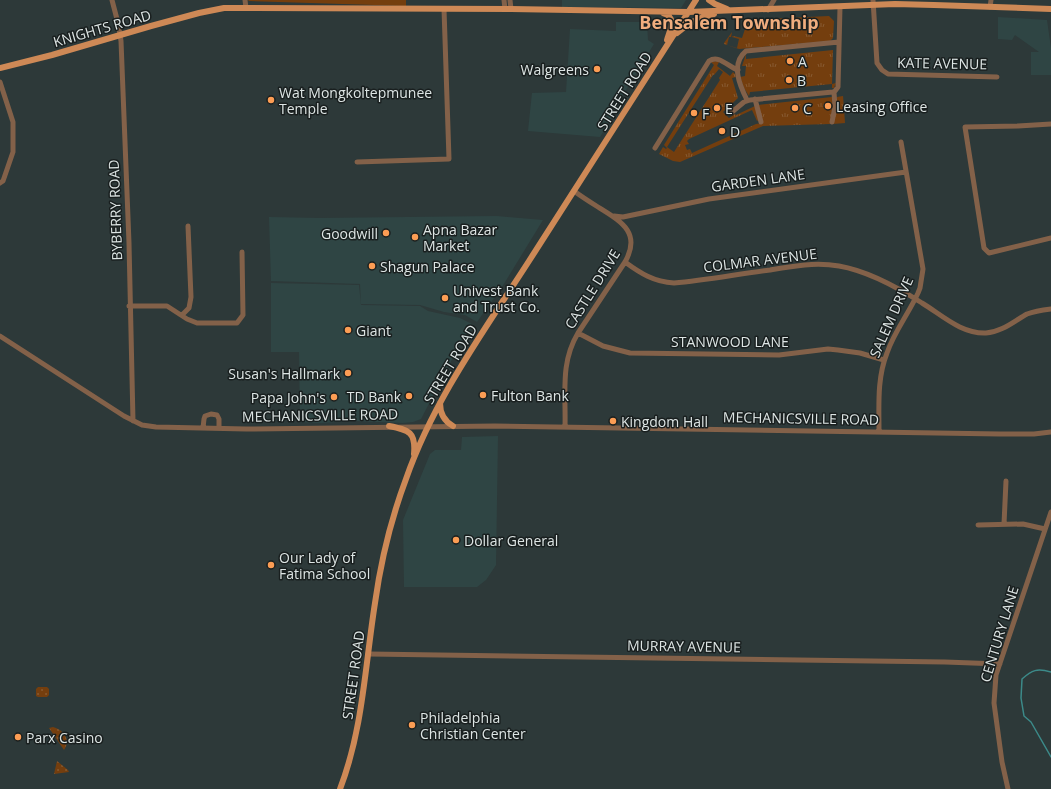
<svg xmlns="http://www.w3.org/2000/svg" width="1051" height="789" font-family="'Open Sans',sans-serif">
<defs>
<pattern id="grass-tufts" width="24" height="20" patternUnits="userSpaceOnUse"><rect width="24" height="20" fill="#743e0e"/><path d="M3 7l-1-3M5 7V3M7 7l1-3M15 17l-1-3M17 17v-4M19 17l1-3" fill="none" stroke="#875a31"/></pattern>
<pattern id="garden-dots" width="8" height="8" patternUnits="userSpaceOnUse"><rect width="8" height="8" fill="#743e0e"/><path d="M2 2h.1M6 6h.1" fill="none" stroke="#875a31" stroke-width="1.8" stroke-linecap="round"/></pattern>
</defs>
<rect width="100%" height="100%" fill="#2d3939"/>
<path fill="#2f4544" d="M562,0h124l-5,8 -119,-1z
M998,17l49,3 4,28v27h-20v-23h8l-24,-17 -3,5 -14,-1z
M616,22h31l1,18 6,4 -36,59 1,3 -19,31 -72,-6 4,-38 34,-1 4,-63 46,2z
M497,216l46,4 -41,67 -25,35 -12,-7 -21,-3 -24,-7 -59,-1 -1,-20 -89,-3 -2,-64 51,1z
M271,283l88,2 2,20 59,1 8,5 32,7 14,7 -12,15 -41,79 -8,3 -10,1 -49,-2 -34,2 -20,-1 -1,-70h-28z
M498,436l-2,129 -10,15 -9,7h-73l-1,-67 27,-66 5,-4h26l1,-13z"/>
<path fill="url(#grass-tufts)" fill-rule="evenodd" d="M829,16l5,5 -1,17 -3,3 -91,8 -15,-5v-1l8,-11 -1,5h-2l-2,8 10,3 2,-9 -7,-2 1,-1 9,2 6,-18z
M833,50l-1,34 4,-1 -2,5h-2v-4l-82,8 -1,4 -5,-8 -4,-11 5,-1 1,-10h-4l4,-12v5z
M717,61l2,1 -2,4 13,10 3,-4 2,2 1,3 -4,1 6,20 -15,14 6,6 6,-4 1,1 19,-9 4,14 -2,1 -5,-11 -63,29 -2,2 2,3 -4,1 2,5 3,-1 2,4 64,-29 6,-1 -4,-18 74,-8 1,8 -3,19 -67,2 -83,36 -7,-1 -14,-7 4,-7 3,2 1,-1 -3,-3 50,-80 -3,-3zM719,69l4,3 -4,6 1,2 -46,72 -7,-5 46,-72h1z
M843,96l2,27 -12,1 4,-27z"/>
<path fill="#743e0e" d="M248,0h158v6l-157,-5z"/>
<path fill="url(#garden-dots)" d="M38,687h9l2,2v6l-2,2h-9l-2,-1v-7z
M53,727c11,3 18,13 11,23l-15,-22z
M57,761l11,9 1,2 -15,2z"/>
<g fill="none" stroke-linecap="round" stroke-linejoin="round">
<path stroke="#3c8a89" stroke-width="1.5" d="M1051,672c-14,-4 -19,-2 -29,7l-1,19 3,18 7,6 20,35"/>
<path stroke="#836149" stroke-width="5" d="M112,0l6,23 3,18 8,202 4,178
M245,0l1,8
M504,0l1,9
M510,0l1,9
M873,0l4,63 5,7 6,4 109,3
M990,7l1,-7
M768,10l6,-10
M0,82l13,40v30l-10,29 -3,2
M755,99l6,23
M747,100c-7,-14 -17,-36 -1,-49l93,-9
M732,112l12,-10 6,-2 83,-8 2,-1 3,-4 2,-80
M832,122l3,-15 -1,-15
M1051,124l-33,2 -53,1 19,121 5,5 62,-15
M655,148l54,-87c10,-7 19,6 29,9
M357,162l92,-3 -5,-150
M614,216l9,1 86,-18 197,-27
M625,262c15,11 29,20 49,21 32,-3 64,-9 96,-13 23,-4 45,-8 69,-4 29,5 58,21 83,37 20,12 39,31 64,30 16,-1 28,-12 41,-19 8,-3 16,-4 24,-5
M129,306h38l20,13 10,4h40l6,-8 -1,-63
M182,315l7,-7 2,-11 -3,-71
M578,333l25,13 27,7 149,2 49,-6 10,1 22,3 24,7
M0,336l124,80 18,9 14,2 90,2 249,-3 505,8h34l17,-2
M565,427c1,-34 -5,-64 13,-94l47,-71c17,-30 -5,-41 -27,-55 -8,-5 -16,-10 -24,-16
M203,428l1,-9 1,-3 6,-2 6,1 2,4v9
M879,431c0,-26 -2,-53 8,-78 7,-21 22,-40 31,-60l2,-5 3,-19 -22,-127
M1004,524l2,-43
M978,525l45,-1 22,5
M369,654l576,8 55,2
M1008,789l-6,-27 -8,-59 2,-28 55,-163"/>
<path stroke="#ce8956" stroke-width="6" d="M709,0l6,4 12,5
M663,13c14,4 7,17 4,27
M677,33c10,-9 23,-16 37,-19
M0,68l52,-13 99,-29 48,-13 25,-5 287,1 177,3 207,-8 39,1 117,4
M440,403c0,10 4,18 13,23
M389,426c20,4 27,6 25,28
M340,789c23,-60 25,-123 35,-186 6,-43 16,-84 31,-124 28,-80 78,-148 123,-218 56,-87 111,-174 167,-261"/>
</g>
<g fill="#fc9d54" stroke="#191f1f" stroke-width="1.5">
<circle cx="790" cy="61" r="4"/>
<circle cx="597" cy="69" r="4"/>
<circle cx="789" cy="80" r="4"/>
<circle cx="271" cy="100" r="4"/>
<circle cx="828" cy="106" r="4"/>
<circle cx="717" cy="108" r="4"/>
<circle cx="795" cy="108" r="4"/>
<circle cx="694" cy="113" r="4"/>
<circle cx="722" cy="131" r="4"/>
<circle cx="386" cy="233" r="4"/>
<circle cx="415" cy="237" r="4"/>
<circle cx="372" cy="266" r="4"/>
<circle cx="445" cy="298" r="4"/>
<circle cx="348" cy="330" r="4"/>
<circle cx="348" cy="373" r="4"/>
<circle cx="483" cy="395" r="4"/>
<circle cx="409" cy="396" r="4"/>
<circle cx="334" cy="397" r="4"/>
<circle cx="613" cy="421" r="4"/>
<circle cx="456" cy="540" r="4"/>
<circle cx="271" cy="565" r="4"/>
<circle cx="412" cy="725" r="4"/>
<circle cx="18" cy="737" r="4"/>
</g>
<g text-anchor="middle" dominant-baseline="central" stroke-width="3" stroke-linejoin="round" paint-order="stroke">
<g font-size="14" fill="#dde5e4" stroke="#191f1f">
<text transform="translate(102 28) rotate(-16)">KNIGHTS ROAD</text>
<text transform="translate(942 63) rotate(1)">KATE AVENUE</text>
<text transform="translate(624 91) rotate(-58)">STREET ROAD</text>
<text transform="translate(758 180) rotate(-8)">GARDEN LANE</text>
<text transform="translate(115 210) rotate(-92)">BYBERRY ROAD</text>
<text transform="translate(760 260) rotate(-7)">COLMAR AVENUE</text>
<text transform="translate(592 289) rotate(-58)">CASTLE DRIVE</text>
<text transform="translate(891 317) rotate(-66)">SALEM DRIVE</text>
<text x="730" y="341">STANWOOD LANE</text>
<text transform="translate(450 364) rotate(-59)">STREET ROAD</text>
<text transform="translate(320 415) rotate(-1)">MECHANICSVILLE ROAD</text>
<text transform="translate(801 418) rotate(1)">MECHANICSVILLE ROAD</text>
<text transform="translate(999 634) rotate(-73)">CENTURY LANE</text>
<text transform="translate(684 646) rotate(1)">MURRAY AVENUE</text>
<text transform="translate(353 675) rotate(-82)">STREET ROAD</text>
</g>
<g font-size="14" fill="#dde5e4" stroke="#191f1f" text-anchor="start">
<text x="798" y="61">A</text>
<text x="589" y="69" text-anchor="end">Walgreens</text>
<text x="797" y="80">B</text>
<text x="279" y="92">Wat Mongkoltepmunee<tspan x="279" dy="16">Temple</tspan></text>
<text x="836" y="106">Leasing Office</text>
<text x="725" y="108">E</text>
<text x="803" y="108">C</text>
<text x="702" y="113">F</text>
<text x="730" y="131">D</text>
<text x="423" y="229">Apna Bazar<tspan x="423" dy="16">Market</tspan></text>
<text x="378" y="233" text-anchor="end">Goodwill</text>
<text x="380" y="266">Shagun Palace</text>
<text x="453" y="290">Univest Bank<tspan x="453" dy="16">and Trust Co.</tspan></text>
<text x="356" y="330">Giant</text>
<text x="340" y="373" text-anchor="end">Susan's Hallmark</text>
<text x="491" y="395">Fulton Bank</text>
<text x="401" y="396" text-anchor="end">TD Bank</text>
<text x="326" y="397" text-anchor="end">Papa John's</text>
<text x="621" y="421">Kingdom Hall</text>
<text x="464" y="540">Dollar General</text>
<text x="279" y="557">Our Lady of<tspan x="279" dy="16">Fatima School</tspan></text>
<text x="420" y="717">Philadelphia<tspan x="420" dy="16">Christian Center</tspan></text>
<text x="26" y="737">Parx Casino</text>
</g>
<g font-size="18" font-weight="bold" fill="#f0ad7e" stroke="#191f1f">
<text x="729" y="22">Bensalem Township</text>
</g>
</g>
</svg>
